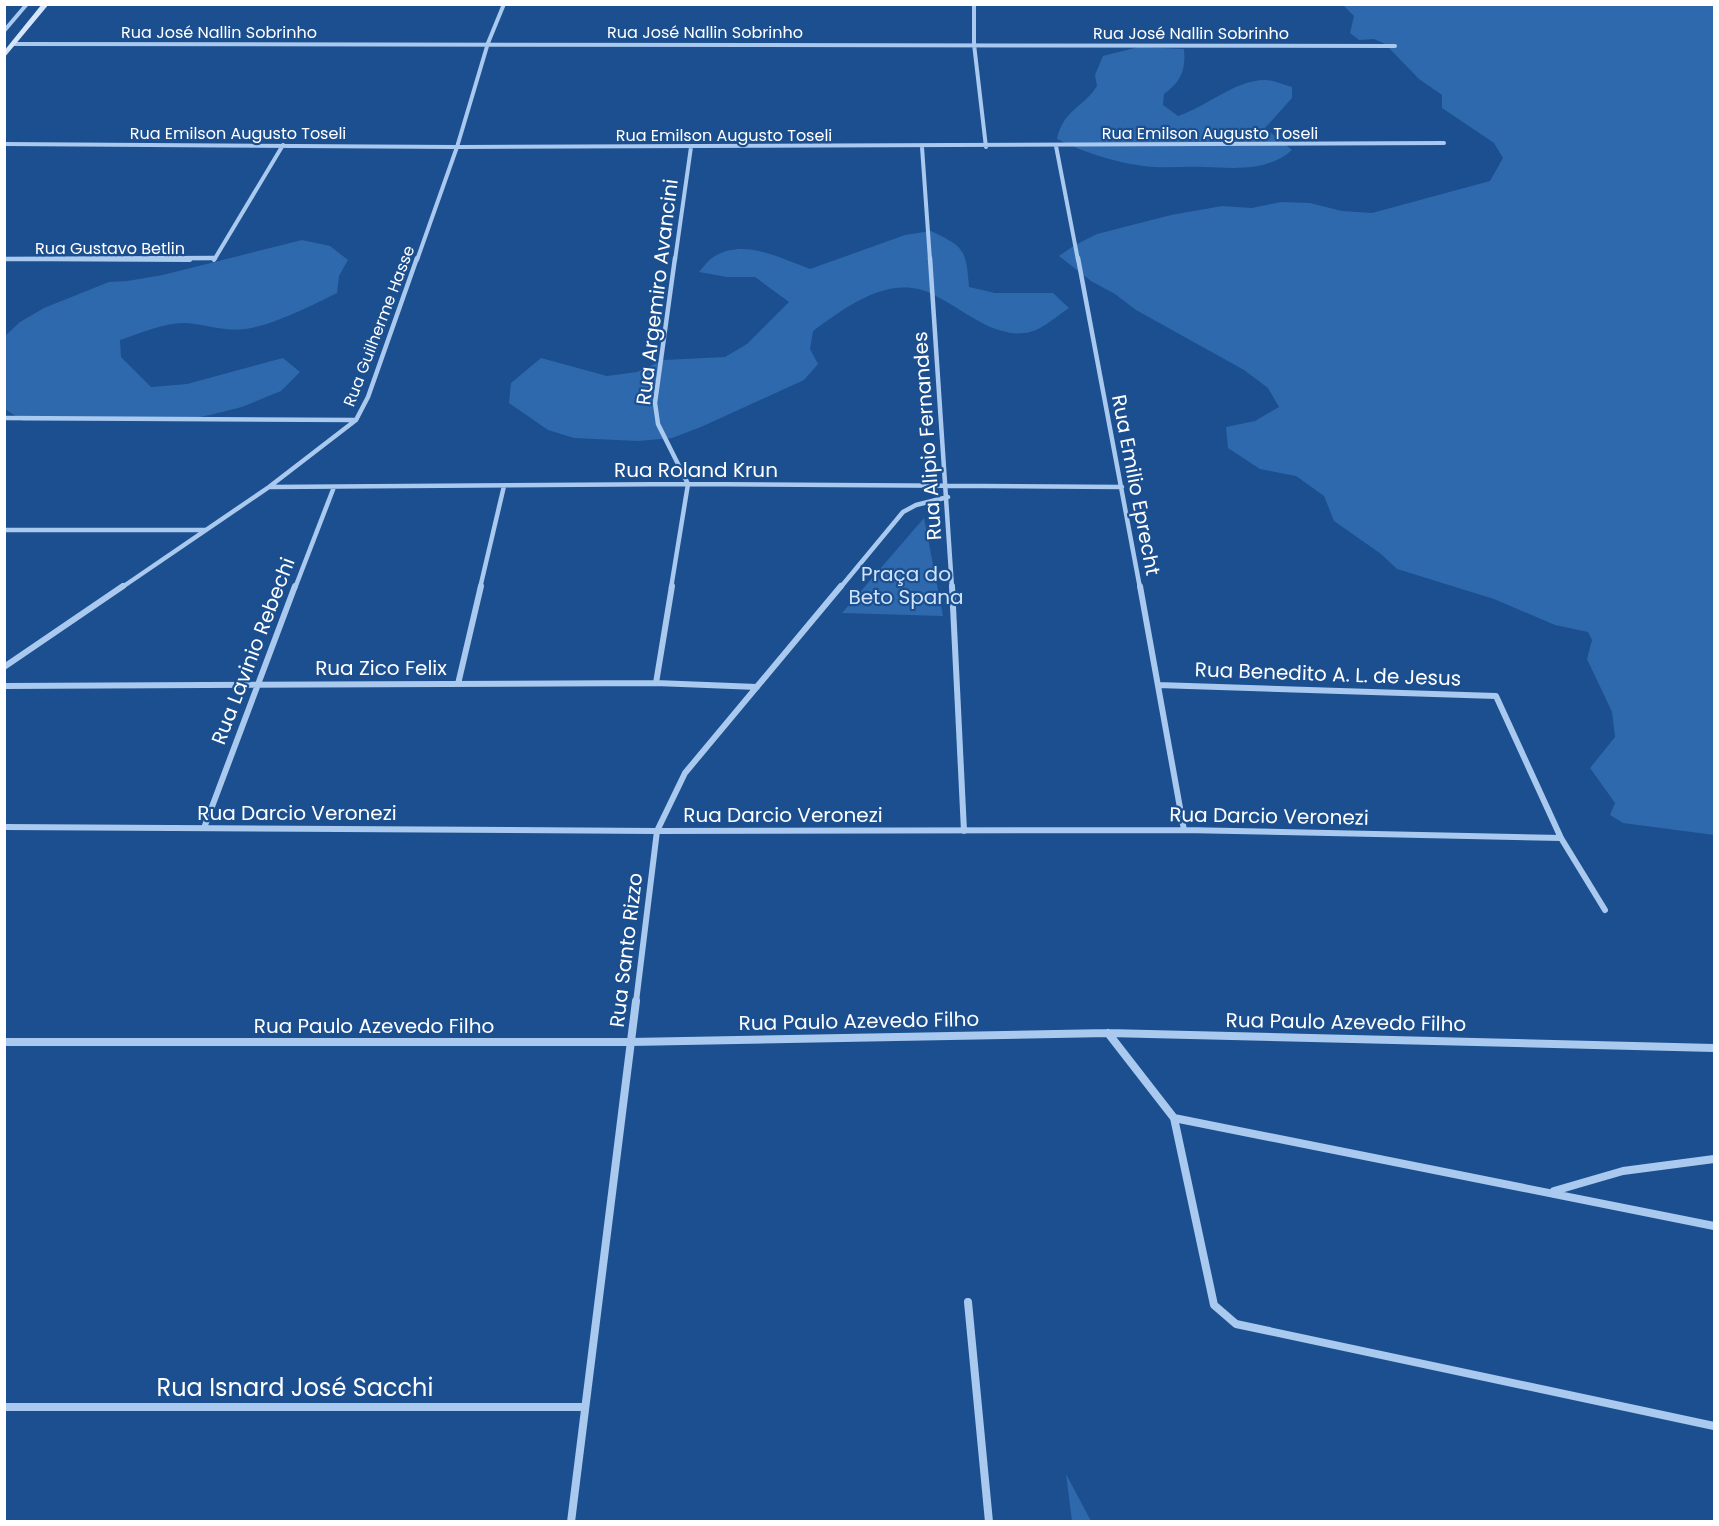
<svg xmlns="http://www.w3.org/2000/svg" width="1719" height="1526" font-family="Poppins,sans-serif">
<rect width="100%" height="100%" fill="#1b4f8f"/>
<path fill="#2e69ad" d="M1343,5h371v830l-91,-12 -13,-8 5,-12 -25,-35 25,-31 -3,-25 -25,-53 5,-19 -4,-8 -33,-7 -61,-26 -97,-30 -16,-15 -47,-33 -10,-25 -28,-20 -36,-7 -32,-21 -2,-21 29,-6 24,-14 -11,-19 -24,-18 -108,-60 -21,-16 -24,-13 -32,-25 16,-11 22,-11 74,-19 51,-9 30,2 29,-6 29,1 32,8 30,2 118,-32 13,-23 -9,-15 -52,-35v-13l-23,-16 -34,-35 -11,-5 -15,1 -9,-7 4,-17z
M1139,47l45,2c2,21 -3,33 -20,45l-1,11 15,11c30,-10 57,-36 87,-36 9,0 19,5 27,7v11l-27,30 27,22c-25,22 -57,18 -87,17 -17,-1 -34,1 -51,0 -32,-2 -69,-14 -97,-28 6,-29 26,-31 40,-53l-2,-11 8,-19z
M931,231c34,16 35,19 38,56l26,6h58l16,15c-11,7 -26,21 -39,24 -15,4 -31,-1 -44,-7 -18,-9 -34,-21 -52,-30 -43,-23 -88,12 -121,36l-3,18 8,15 -14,16 -103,47 -29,11 -34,3 -64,-3 -26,-8 -39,-27 2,-20 30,-25 66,18 30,-4 26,-12 62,-3 22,-13 42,-42 -34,-25h-28l-28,-5c4,-4 8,-11 13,-14 30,-21 68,0 98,11l95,-34z
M302,240l28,6 18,14 -9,16 -2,17c-22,11 -62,31 -86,35 -22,5 -42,-3 -64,-5 -22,-1 -46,10 -67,17l1,17 30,30 36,-3 96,-26 17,14 -19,19 -39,16 -32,8 -34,6h-153l-18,-12 -1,-72 16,-15 24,-14 65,-26 18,-1 36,-6z
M924,518l19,98 -101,-3z
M1066,1474l25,47h-19z"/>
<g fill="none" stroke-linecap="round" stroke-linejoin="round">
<path stroke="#a9c9ee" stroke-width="4" d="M974,4v40l12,103
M4,31l23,-27
M15,44l1380,2
M4,144l453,3 987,-4
M1056,146l22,114
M922,147l8,113
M4,259l186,1
M214,260l69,-115
M417,260l40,-113 31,-104 16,-39
M675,260l16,-113"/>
<path stroke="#a9c9ee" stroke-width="4.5" d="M930,258l22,330
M1078,258l62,330
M4,259l211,-1
M4,418l351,2
M270,487l418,-3 434,3
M4,530h201
M121,588l148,-101 87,-67 12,-23 49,-139
M295,588l39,-101
M480,588l24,-102
M671,588l17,-104 -30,-60 -3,-21 20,-145
M840,588l63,-76 13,-7 32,-8"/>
<path stroke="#a9c9ee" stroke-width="6" d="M952,586l12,245
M1140,586l44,244
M4,667l119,-81
M656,683l16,-97
M458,684l23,-98
M1158,685l338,11 65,142 44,72
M4,686l652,-3 101,4
M4,827l653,4 527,-1 377,8
M204,828l91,-242
M636,1002l21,-171 28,-58 156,-187"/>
<path stroke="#a9c9ee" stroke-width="8" d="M1108,1033l66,85 40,187 22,19 478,102
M4,1042h627l477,-9 606,15
M1174,1118l540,108
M1554,1191l69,-20 91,-12
M968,1302l21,220
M4,1407h581
M571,1522l65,-521"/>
<path fill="#d6e6fa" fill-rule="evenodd" d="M42,4h7l-45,54v-7z"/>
</g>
<g text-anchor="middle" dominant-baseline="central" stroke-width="4.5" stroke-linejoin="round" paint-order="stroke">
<g font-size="16" fill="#fff" stroke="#1b4f8f">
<text x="219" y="32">Rua José Nallin Sobrinho</text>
<text x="705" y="32">Rua José Nallin Sobrinho</text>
<text x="1191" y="33">Rua José Nallin Sobrinho</text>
<text x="238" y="133">Rua Emilson Augusto Toseli</text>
<text x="1210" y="133">Rua Emilson Augusto Toseli</text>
<text x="724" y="135">Rua Emilson Augusto Toseli</text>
<text x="110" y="248">Rua Gustavo Betlin</text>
<text transform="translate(379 326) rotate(-69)">Rua Guilherme Hasse</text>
</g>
<g font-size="20" fill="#fff" stroke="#1b4f8f">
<text transform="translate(657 292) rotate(-83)">Rua Argemiro Avancini</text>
<text transform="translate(927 436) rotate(-94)">Rua Alipio Fernandes</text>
<text x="696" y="470">Rua Roland Krun</text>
<text transform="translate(1136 485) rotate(79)">Rua Emilio Eprecht</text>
<text transform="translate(253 651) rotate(-69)">Rua Lavinio Rebechi</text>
<text x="381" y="668">Rua Zico Felix</text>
<text transform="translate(1328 674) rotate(2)">Rua Benedito A. L. de Jesus</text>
<text x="297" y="813">Rua Darcio Veronezi</text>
<text x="783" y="815">Rua Darcio Veronezi</text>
<text transform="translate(1269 816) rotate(1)">Rua Darcio Veronezi</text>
<text transform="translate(626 950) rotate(-83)">Rua Santo Rizzo</text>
<text transform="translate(859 1021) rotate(-1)">Rua Paulo Azevedo Filho</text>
<text transform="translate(1346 1022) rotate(1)">Rua Paulo Azevedo Filho</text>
<text x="374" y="1026">Rua Paulo Azevedo Filho</text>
</g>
<g font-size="20" fill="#cfe3fa" stroke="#1b4f8f">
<text x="906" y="574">Praça do<tspan x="906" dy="23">Beto Spana</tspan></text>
</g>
<g font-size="24" fill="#fff" stroke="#1b4f8f">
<text x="295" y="1387">Rua Isnard José Sacchi</text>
</g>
</g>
<rect width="1719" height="1526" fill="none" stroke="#ffffff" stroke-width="12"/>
</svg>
